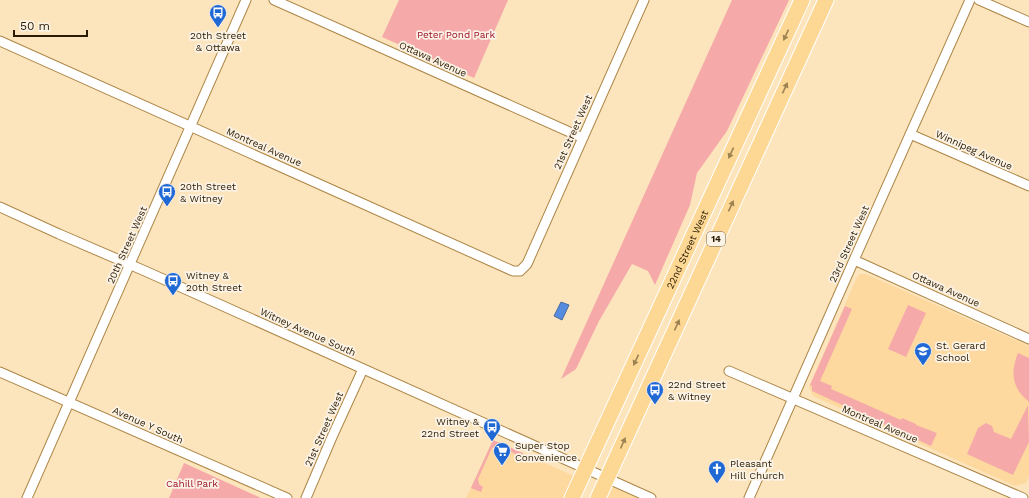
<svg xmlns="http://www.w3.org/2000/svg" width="1029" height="498" font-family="'Work Sans',sans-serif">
<rect width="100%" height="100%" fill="#fce4bd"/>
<path fill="#fdd99f" d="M860,274h6l163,72v130l-3,7 -11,3 -202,-90 -4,-9 48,-110z
M493,440l81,36 -10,22h-98z
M607,479l44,19h-53z"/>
<path fill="#f6a9a9" d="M399,0h109l-34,78 -92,-41z
M732,0h57l-62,131 -30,42 -7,32 -35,80 -7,-14 -16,-7 -33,57 -23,48 -15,10z
M908,305l18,8 -20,44 -18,-8z
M845,306l7,3 -32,72 12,5 -1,3 70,31 1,-2 14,6v1l21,8 -6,13 -119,-55v-5l-2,-1z
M1018,353l11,5v44c-17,-14 -19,-29 -11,-49z
M1028,405l1,37 -16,33 -46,-21 11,-26 8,-5 6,3 2,6 17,7z
M493,440l30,13 -1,4 -24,-11 -6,2 -14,31 1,5 4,3 -2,5 -10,-4z
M184,463l77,35h-92z"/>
<path fill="#568cdf" stroke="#496a9c" d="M561,302l8,3 -7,15 -8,-4z"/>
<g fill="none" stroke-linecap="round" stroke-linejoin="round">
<defs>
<path id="street" d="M274,0l309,138
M979,0l50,22
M0,41l513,230h7l7,-7 117,-264
M910,134l119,52
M0,207l59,27 86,37 506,227
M854,260l175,79
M729,371l294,127
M0,372l287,126
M27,498l219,-498
M306,498l26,-61 31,-68
M749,498l105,-238 116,-260"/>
<g id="primary">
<path id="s1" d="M572,498l230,-498"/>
<path d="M598,498l228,-498"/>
</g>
</defs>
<use href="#street" stroke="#ad8646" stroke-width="11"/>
<use href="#primary" stroke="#fff" stroke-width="17"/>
<use href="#street" stroke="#fff" stroke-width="9"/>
<use href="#primary" stroke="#fdd895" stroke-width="15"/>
</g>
<defs><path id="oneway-solid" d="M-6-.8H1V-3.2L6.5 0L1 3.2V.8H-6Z"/></defs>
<g fill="#9e8352">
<use href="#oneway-solid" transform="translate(786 35) rotate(115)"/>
<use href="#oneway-solid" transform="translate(785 88) rotate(-65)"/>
<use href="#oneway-solid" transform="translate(731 153) rotate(115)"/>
<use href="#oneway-solid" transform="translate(731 206) rotate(-65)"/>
<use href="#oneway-solid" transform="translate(677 325) rotate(-65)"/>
<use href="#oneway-solid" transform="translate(636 360) rotate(115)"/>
<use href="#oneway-solid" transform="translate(623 443) rotate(-66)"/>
</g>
<defs>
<symbol id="bus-pin" viewBox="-11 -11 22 30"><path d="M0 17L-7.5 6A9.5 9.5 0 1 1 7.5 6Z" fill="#2069d4" stroke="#fcf3e7"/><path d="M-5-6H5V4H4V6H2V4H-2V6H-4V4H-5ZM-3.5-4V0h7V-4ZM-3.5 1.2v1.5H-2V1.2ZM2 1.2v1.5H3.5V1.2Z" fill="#fff"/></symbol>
<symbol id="school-pin" viewBox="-11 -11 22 30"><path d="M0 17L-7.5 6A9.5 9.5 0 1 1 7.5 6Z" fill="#2069d4" stroke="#fcf3e7"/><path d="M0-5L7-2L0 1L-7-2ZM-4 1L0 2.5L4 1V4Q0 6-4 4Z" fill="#fff"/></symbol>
<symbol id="supermarket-pin" viewBox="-11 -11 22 30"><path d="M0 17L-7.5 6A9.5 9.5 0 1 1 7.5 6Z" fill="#2069d4" stroke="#fcf3e7"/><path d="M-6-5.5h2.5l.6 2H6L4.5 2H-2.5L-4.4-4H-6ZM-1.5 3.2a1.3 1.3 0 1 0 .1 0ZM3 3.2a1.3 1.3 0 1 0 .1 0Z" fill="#fff"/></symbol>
<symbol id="church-pin" viewBox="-11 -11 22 30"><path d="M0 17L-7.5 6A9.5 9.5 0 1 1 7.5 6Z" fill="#2069d4" stroke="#fcf3e7"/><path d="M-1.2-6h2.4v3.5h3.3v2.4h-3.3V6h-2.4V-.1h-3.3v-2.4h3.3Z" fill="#fff"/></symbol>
</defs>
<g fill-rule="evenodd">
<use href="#bus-pin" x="208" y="3" width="20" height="27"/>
<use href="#bus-pin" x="157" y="182" width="20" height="27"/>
<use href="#bus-pin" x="163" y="271" width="20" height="27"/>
<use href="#school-pin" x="913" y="341" width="20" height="27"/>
<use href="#bus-pin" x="645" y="380" width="20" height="27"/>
<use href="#bus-pin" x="482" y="417" width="20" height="27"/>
<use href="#supermarket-pin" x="492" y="441" width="20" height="27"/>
<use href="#church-pin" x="707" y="459" width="20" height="27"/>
</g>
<g text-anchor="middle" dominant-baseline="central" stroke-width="3.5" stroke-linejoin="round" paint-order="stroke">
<rect fill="#fcf3e7" stroke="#695c46" stroke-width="1" x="707" y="232" width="18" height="14" rx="3"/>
<g font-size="9" font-weight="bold" fill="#2a1b01">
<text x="716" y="239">14</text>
</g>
<g font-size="10" fill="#9b112c" stroke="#fcf3e7">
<text x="456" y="34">Peter Pond Park</text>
<text x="192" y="483">Cahill Park</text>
</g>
<g font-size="10" fill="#2a1b01" stroke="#fcf3e7" text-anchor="start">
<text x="218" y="35" text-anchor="middle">20th Street<tspan x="218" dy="12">&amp; Ottawa</tspan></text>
<text x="180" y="186">20th Street<tspan x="180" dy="12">&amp; Witney</tspan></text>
<text x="186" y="275">Witney &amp;<tspan x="186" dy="12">20th Street</tspan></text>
<text x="936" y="345">St. Gerard<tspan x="936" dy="12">School</tspan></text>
<text x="668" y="384">22nd Street<tspan x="668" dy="12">&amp; Witney</tspan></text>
<text x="479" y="421" text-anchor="end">Witney &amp;<tspan x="479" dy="12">22nd Street</tspan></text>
<text x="515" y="445">Super Stop<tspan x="515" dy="12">Convenience</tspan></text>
<text x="730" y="463">Pleasant<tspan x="730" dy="12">Hill Church</tspan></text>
</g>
<g font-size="10" fill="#2a1b01" stroke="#fcf3e7">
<text transform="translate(433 59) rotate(24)">Ottawa Avenue</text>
<text transform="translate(573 132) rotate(-66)">21st Street West</text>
<text transform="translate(264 147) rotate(24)">Montreal Avenue</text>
<text transform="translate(974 150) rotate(24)">Winnipeg Avenue</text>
<text transform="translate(849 244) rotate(-66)">23rd Street West</text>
<text transform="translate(127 245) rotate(-66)">20th Street West</text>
<text stroke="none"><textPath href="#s1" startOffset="274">22nd Street West</textPath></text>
<text transform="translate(946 289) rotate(24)">Ottawa Avenue</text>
<text transform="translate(308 332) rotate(24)">Witney Avenue South</text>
<text transform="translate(880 424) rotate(23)">Montreal Avenue</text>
<text transform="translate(148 425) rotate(24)">Avenue Y South</text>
<text transform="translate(324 429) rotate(-66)">21st Street West</text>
</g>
</g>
<path d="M14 30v6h73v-6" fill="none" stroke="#2a1b01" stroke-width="2"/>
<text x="20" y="30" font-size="12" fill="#2a1b01" stroke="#fcf3e7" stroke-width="3" paint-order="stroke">50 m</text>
</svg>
